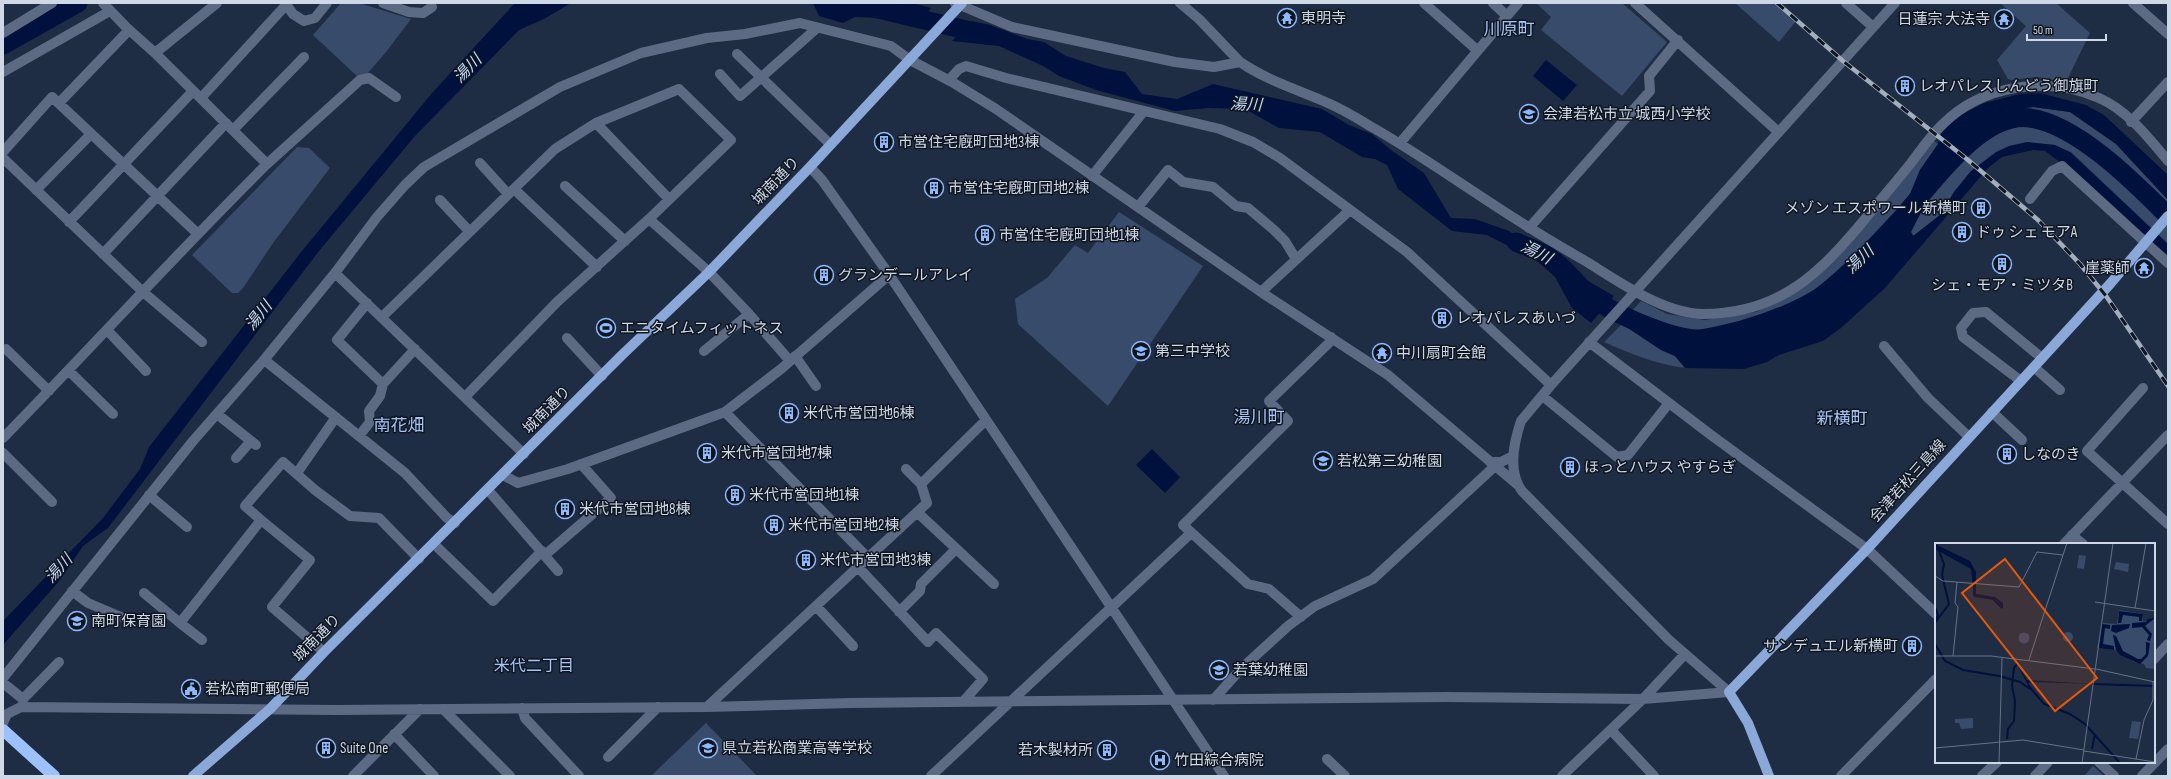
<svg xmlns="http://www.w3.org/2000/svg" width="2171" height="779" font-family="'Sofia Sans Condensed','Noto Sans JP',sans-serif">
<rect width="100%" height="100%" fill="#1f2d44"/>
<path fill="#384b6a" d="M341,3h18l52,16 -25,33 -19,22 -9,3 -45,-42z
M1536,3h86l45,39 -45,54 -81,-66 10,-13z
M1735,3h40l21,18 -17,21z
M2000,3h56l34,30 -24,49 -29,-5 -26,3 -3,-1 -11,-19 29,-34z
M2033,107l37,5 46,32 52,56v44l-97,-92 -44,-10 -56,29 -17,21 -14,23 -26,21 -3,-4c4,-12 12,-21 17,-32 4,-9 4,-18 7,-27 6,-16 14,-19 25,-30 26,-24 38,-31 73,-36z
M1934,141l4,3 -18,26 -10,24 -13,23 -39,59 -33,25 -40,24 -84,17 -22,-3 -50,-25 12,-13 26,13 38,6 51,-8 21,-9 41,-28 19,-17z
M297,147l12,1 21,20 -57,75 -30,45 -5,5h-6l-40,-38z
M1119,212l84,54 -95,140 -90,-82 -3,-25 32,-21 28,-33 13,8z
M1622,324l39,26 14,6 10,12c-29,-4 -54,-14 -81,-26z
M706,723l51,53h-106z
M2093,766l11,10h-20z"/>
<path fill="#00113e" d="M515,3h56l-27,16 -25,11 -104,106 -96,115 -211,277 -25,18 -23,34 -57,65v-24l100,-103 37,-49 9,-22 153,-196 130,-158z
M813,3h100l18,5 -14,19 -35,-9 -27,-1 -12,6 -24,-7z
M971,21l19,4 37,14 17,3 22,14 38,12 21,4 17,22 35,5 36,-15 109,25 27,16 23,9 19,16 33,23 27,45 24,1 34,12 31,22 74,43 -23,27 -19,-15 -17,-31 -19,-17 -49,-25 -35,-4 -54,-42 -11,-24 -12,-6 -13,-2 -42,-25 -41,-4 -34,-19 -37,-1 -33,3 -79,-21 -37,-14 -16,-10 -44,-20 -47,-5z
M1546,60l31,25 -14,16 -30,-25z
M2040,93l46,12 18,10 64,60v25l-52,-56 -46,-32 -37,-5 -25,3 -17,8 -43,34 -13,21 -4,20 -20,39 2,4 27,-21 14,-23 17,-21 25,-19 13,-6 18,-4 28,3 15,7 98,92v11l-27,-21 -53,-51 -43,-32 -12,-1 -31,7 -14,11 -103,120 -44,40 -18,13 -44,14 -12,7 -23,7 -59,-1 -10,-12 -14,-6 -39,-26 7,-10 50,25 22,3 31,-5 53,-12 40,-24 33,-25 52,-82 10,-24 18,-26 4,-13 17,-15 25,-13 36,-9z
M1152,449l28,28 -15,16 -29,-28z"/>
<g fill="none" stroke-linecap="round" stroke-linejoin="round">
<path stroke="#00113e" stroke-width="19" d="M853,3l134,32
M3,45l75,-42
M1516,242c11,5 26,9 36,17 14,10 25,25 37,36 21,18 79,42 106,44 15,0 33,-6 47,-9 25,-7 60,-20 81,-35 28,-22 53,-49 77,-75 30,-33 80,-109 130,-102 47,6 106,66 138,98"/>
<path stroke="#5c6b83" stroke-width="10" d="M285,3l8,11 11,7 11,-3 12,-15
M383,3l26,9 14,1 9,-6
M955,3l57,24 163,35 39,5 26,-5c25,17 53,26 81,38 17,7 33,16 49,26 55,31 106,69 160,102 19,12 38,23 57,34 34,21 76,51 116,52 77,0 117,-41 162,-95 15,-19 31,-37 46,-56 10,-13 20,-28 32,-39 39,-39 105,-49 156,-26 28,12 50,40 69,63
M1180,3l19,16 41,43
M1424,3l53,47
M1493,3l14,13
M1635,3l139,125
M1846,3l27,24
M2133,3l35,31
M3,33l49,-30
M155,53l62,-50
M737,54l93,90
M3,72l107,-61
M720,74l20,22 77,-68
M949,80l10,-11 7,-3 40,12 214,51 33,13 27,16 127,94 144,133
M201,98l85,-93
M59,103l70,-73
M2131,122l37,-40
M596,123l73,76
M233,130l71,-73
M1400,143l118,-140
M3,152l49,-55 145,136
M3,158l139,133 60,51
M480,163l28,31
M267,164l93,-84 9,-2 27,19
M810,167l12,13 66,93 336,503
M1092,176l52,-65
M565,186l60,55
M514,189l83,78
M36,190l55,-56
M2030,199l22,-28 10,-5 106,97
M440,200l29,31
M1138,207l30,-37 15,12 30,5 23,19 12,2 26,22 11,11 11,18
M649,219l60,53 40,42 41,47
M69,222l124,-131
M1529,228l121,-137 -1,-15 29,-36
M103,254l123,-131
M335,273l189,181
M1261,292l89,-82
M367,303l-30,37 46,44
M382,317l173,-168 41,-26 83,-34 52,51 -82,79 -92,83 -92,95
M107,330l39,41
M567,338l35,38
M1589,342l122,93 156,114 69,65
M1884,346l44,52 41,39
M6,349l43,42
M704,351l45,-37
M795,356l21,30
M267,362l138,111 42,45 8,5
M2034,367l26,23
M69,371l44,43
M2021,381l-58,-44 -2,-9 12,-15 13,-1 56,46
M2143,388l-56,63 81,73
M1545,398l72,59 11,-2 41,-52
M725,412l143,146
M1992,412l30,28
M217,414l39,31
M359,436l11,-14 -1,-11 11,-15 3,-12 32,-35
M3,438c89,-91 174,-185 264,-274l-112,-111 -29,-26 -23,-24
M3,453l49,49
M236,458l15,-17
M1490,462h11l12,-6
M906,469l15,15
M297,473l39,-56
M503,475l15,8 50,-14 157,-57 56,-43 108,-94
M488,490l70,81
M149,495l38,32
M917,512l77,72
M261,520l49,40 -38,47 52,45
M2072,535l11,9
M434,544l59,57 49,-50
M2064,544l104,-109
M545,555l66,-57 -30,-34
M858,567l70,75 8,-9 47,46 -20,23
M72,591l16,12 33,14
M144,593l36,30
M816,606l37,40
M899,612l21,-21 1,-7 35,-35
M1301,617l-32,-28 -21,-5 -65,-59 105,-104 -19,-20 61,-59 1,-5
M202,640l-22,-17 81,-103 -16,-14 38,-44 32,28 35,26 29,2 40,41
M2154,659l14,-15
M3,678l190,-237 71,-81 71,-87 42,-56 28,-32 19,-18 136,-80 81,-34 66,-15 38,-4 55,-11 91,23 19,14 42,22 44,27 265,183 127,83 131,111
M3,683l20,16v7
M1729,692l-60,-52 -147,-149c-15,-20 -8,-49 -1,-70l30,-36 344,-382
M23,699l36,-37
M1213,700l28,-31 47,-43 27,-20 58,-27 122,-113
M707,707l220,-204 -6,-19 64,-63
M522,708l3,10 54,58
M443,709l67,67
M3,723l4,-9 14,-7 317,3 369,-3 143,-4 597,-6 196,2 86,-7
M1611,730l43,46
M394,734l40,42
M608,757l50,-50
M1327,759l18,17
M2099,762l15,14
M353,776l67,-67
M931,776l260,-243
M1562,776l81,-77 42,-45
M1841,776l95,-97
M1982,776l15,-14
M2035,776l13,-14
M2142,776l26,-27"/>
<path stroke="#8aa9d9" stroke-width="10" d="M193,776l77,-67 54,-57 298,-297 87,-83 101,-105 152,-164
M1769,776l-21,-53 -19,-31 138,-143 243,-265 58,-68"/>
<path stroke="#9dc1fc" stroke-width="12" d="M3,730l51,46"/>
<defs>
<path id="rail" d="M1777,3l66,58 125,99 70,60 42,44 26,32 62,90"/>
</defs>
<use href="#rail" stroke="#a2adbe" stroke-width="4.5"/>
<use href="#rail" stroke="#0f151f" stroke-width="3" stroke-dasharray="9" stroke-linecap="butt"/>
</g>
<defs>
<symbol id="temple-ring" viewBox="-11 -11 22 22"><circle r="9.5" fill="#0f151f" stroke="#8eb9fd" stroke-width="1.5"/><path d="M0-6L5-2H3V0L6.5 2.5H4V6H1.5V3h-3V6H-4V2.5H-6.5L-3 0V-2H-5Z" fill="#8eb9fd"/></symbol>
<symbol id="building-ring" viewBox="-11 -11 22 22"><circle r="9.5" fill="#0f151f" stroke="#8eb9fd" stroke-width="1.5"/><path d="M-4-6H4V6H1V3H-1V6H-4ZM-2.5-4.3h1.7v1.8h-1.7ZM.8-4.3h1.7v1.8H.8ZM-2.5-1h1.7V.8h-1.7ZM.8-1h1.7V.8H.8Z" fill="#8eb9fd"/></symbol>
<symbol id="school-ring" viewBox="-11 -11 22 22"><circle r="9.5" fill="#0f151f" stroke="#8eb9fd" stroke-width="1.5"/><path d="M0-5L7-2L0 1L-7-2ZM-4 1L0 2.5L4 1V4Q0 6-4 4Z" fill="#8eb9fd"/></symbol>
<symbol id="stadium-ring" viewBox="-11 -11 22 22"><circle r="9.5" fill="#0f151f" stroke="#8eb9fd" stroke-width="1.5"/><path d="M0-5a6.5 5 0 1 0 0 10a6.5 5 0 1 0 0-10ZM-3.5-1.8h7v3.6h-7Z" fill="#8eb9fd"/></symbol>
<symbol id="civic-ring" viewBox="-11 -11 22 22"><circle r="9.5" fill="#0f151f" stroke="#8eb9fd" stroke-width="1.5"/><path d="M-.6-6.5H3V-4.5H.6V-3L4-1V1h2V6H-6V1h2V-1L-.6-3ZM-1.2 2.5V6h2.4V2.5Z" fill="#8eb9fd"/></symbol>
<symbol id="hospital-ring" viewBox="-11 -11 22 22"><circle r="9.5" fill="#0f151f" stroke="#8eb9fd" stroke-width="1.5"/><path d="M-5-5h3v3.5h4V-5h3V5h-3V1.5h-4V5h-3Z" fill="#8eb9fd"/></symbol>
</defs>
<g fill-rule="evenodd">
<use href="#temple-ring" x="1276" y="7" width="22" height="22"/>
<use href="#temple-ring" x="1993" y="8" width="22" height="22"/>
<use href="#building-ring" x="1894" y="75" width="22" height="22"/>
<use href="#school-ring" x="1518" y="103" width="22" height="22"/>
<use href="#building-ring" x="873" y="131" width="22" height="22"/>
<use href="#building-ring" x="923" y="177" width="22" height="22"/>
<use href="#building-ring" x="1970" y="197" width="22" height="22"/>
<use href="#building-ring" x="1951" y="221" width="22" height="22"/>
<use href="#building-ring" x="974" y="224" width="22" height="22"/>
<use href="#building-ring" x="1991" y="253" width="22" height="22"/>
<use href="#temple-ring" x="2133" y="257" width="22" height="22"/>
<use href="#building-ring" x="813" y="264" width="22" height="22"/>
<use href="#building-ring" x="1431" y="307" width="22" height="22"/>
<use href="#stadium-ring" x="595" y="317" width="22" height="22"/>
<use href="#school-ring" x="1130" y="340" width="22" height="22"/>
<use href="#temple-ring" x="1371" y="342" width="22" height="22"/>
<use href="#building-ring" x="778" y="402" width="22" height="22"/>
<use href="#building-ring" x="696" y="442" width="22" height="22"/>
<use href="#building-ring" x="1996" y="443" width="22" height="22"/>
<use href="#school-ring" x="1312" y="450" width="22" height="22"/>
<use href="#building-ring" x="1559" y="456" width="22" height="22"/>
<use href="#building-ring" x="724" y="484" width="22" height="22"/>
<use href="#building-ring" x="554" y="498" width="22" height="22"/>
<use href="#building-ring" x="763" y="514" width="22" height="22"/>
<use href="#building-ring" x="795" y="549" width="22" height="22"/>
<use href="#school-ring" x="66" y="610" width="22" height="22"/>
<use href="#building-ring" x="1901" y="635" width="22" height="22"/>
<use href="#school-ring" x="1208" y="659" width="22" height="22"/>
<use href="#civic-ring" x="180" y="678" width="22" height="22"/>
<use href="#building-ring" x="315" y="737" width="22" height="22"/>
<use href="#school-ring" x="697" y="737" width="22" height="22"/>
<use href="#building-ring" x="1096" y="739" width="22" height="22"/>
<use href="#hospital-ring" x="1149" y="749" width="22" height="22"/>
</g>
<g text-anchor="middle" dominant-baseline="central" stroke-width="3" stroke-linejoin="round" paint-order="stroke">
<g font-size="15" fill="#ced8e7" stroke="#0f151f" text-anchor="start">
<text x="1301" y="18">東明寺</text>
<text x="1990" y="19" text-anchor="end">日蓮宗 大法寺</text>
<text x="1919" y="86">レオパレスしんどう御旗町</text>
<text x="1543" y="114">会津若松市立 城西小学校</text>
<text x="898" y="142">市営住宅廐町団地3棟</text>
<text x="948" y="188">市営住宅廐町団地2棟</text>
<text x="1967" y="208" text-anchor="end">メゾン エスポワール新横町</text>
<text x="1976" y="232">ドゥ シェ モアA</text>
<text x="999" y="235">市営住宅廐町団地1棟</text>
<text x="2130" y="268" text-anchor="end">崖薬師</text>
<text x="838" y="275">グランデールアレイ</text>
<text x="2002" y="285" text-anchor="middle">シェ・モア・ミツタB</text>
<text x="1456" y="318">レオパレスあいづ</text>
<text x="620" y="328">エニタイムフィットネス</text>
<text x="1155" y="351">第三中学校</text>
<text x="1396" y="353">中川扇町会館</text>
<text x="803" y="413">米代市営団地6棟</text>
<text x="721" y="453">米代市営団地7棟</text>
<text x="2021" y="454">しなのき</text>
<text x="1337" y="461">若松第三幼稚園</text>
<text x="1584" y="467">ほっとハウス やすらぎ</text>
<text x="749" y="495">米代市営団地1棟</text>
<text x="579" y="509">米代市営団地8棟</text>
<text x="788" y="525">米代市営団地2棟</text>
<text x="820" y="560">米代市営団地3棟</text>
<text x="91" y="621">南町保育園</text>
<text x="1898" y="646" text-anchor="end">サンデュエル新横町</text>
<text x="1233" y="670">若葉幼稚園</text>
<text x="205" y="689">若松南町郵便局</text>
<text x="340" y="748">Suite One</text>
<text x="722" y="748">県立若松商業高等学校</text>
<text x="1093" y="750" text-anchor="end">若木製材所</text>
<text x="1174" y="760">竹田綜合病院</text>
</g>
<g font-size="15" fill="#ced8e7" stroke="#0f151f">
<text transform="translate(776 181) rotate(-46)">城南通り</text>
<text transform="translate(547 410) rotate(-45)">城南通り</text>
<text transform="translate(1908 481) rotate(-48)">会津若松三島線</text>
<text transform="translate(317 638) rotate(-45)">城南通り</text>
</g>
<g font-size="16" font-style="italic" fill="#c6dafa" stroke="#0f151f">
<text transform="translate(468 69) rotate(-46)">湯川</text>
<text transform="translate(1246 105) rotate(3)">湯川</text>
<text transform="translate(1536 253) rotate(27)">湯川</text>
<text transform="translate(1860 260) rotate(-44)">湯川</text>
<text transform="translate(259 316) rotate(-51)">湯川</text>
<text transform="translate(59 569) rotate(-47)">湯川</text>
</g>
<g font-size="16" fill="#a5c5f8" stroke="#0f151f">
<text x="534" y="666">米代二丁目</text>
</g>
<g font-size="17" fill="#a5c5f8" stroke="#0f151f">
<text x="1509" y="30">川原町</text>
<text x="1259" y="418">湯川町</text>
<text x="1842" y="419">新横町</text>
<text x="399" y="426">南花畑</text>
</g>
</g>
<g transform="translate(1935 543)">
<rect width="220" height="220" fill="#1f2d44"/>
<path d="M144,12l7,1 -2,13 -7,-1zM181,19l13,2 -1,8 -14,-3zM184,67l24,4v8l12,-4v51l-9,-1 -2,-4 -10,-2 -19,-12 -18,-2 6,-25 14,1zM128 94a5 5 0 1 1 10 0a5 5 0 1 1-10 0ZM83.5 95a5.5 5.5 0 1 1 11 0a5.5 5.5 0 1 1-11 0ZM38,175v10l-12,1 -2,-6h-4v-4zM197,178l9,1 -3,17 -9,-1z" fill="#384b6a"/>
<path d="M0,1l35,17 6,11v22l19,3 8,6v6l-7,-9 -22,-3 -3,-28 -36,-20zM184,68l24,3 -1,7h-3v-4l-16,-2 -2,8h-3zM220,75l-10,8 7,8 -2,7 -3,-1 2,-5 -7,-8 -10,1v-5l14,-1 2,-3zM167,81l8,1v4l-5,-1 -2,16 11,2v4l-16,-2zM195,81l-1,4 -13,5 -5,-2 1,-6zM178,92l3,1 7,15 15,8h3l5,-5v-12l4,1 -2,13 -8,8 -20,-9 -4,-5zM80,117l12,20 66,4 -64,-2v5z" fill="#00113e"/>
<path fill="none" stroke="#00113e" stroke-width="2" d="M39,35v17l19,4 9,9M0,64l3,8 -3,7M0,80l14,-19 -7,-29 2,-11 -5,-13M0,101l10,17 18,9 36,6 21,6 10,7M157,141l63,2M93,142l16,19 26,10 15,10 35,39M72,196l1,-10 6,-8 1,-20 -3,-15 2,-18 4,-5M157,206l3,-15"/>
<path fill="none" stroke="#657185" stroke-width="1" d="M0,33l8,5 76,6 18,-35 26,3 4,-12M22,39l-2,21 3,4 -5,49h38l104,13M160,59l60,9M200,65l11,-65M0,113h18M94,117l34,-105M161,126l59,13M0,205l88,-8 61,10M149,208l71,11M201,216l8,-39 9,-20v-18M64,220l3,-105M147,220l31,-220"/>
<path fill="#e8590c" fill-opacity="0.15" stroke="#e8590c" stroke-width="2" d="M70,16l92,119 -42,33 -93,-118z"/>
<rect width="220" height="220" fill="none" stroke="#ced8e7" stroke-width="2"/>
</g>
<rect width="2171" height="779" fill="none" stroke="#ced8e7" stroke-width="8"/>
<path d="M2027 34v6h79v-6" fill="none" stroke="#ced8e7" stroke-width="2"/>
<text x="2033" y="34" font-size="12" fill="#ced8e7" stroke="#0f151f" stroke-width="3" paint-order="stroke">50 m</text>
</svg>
